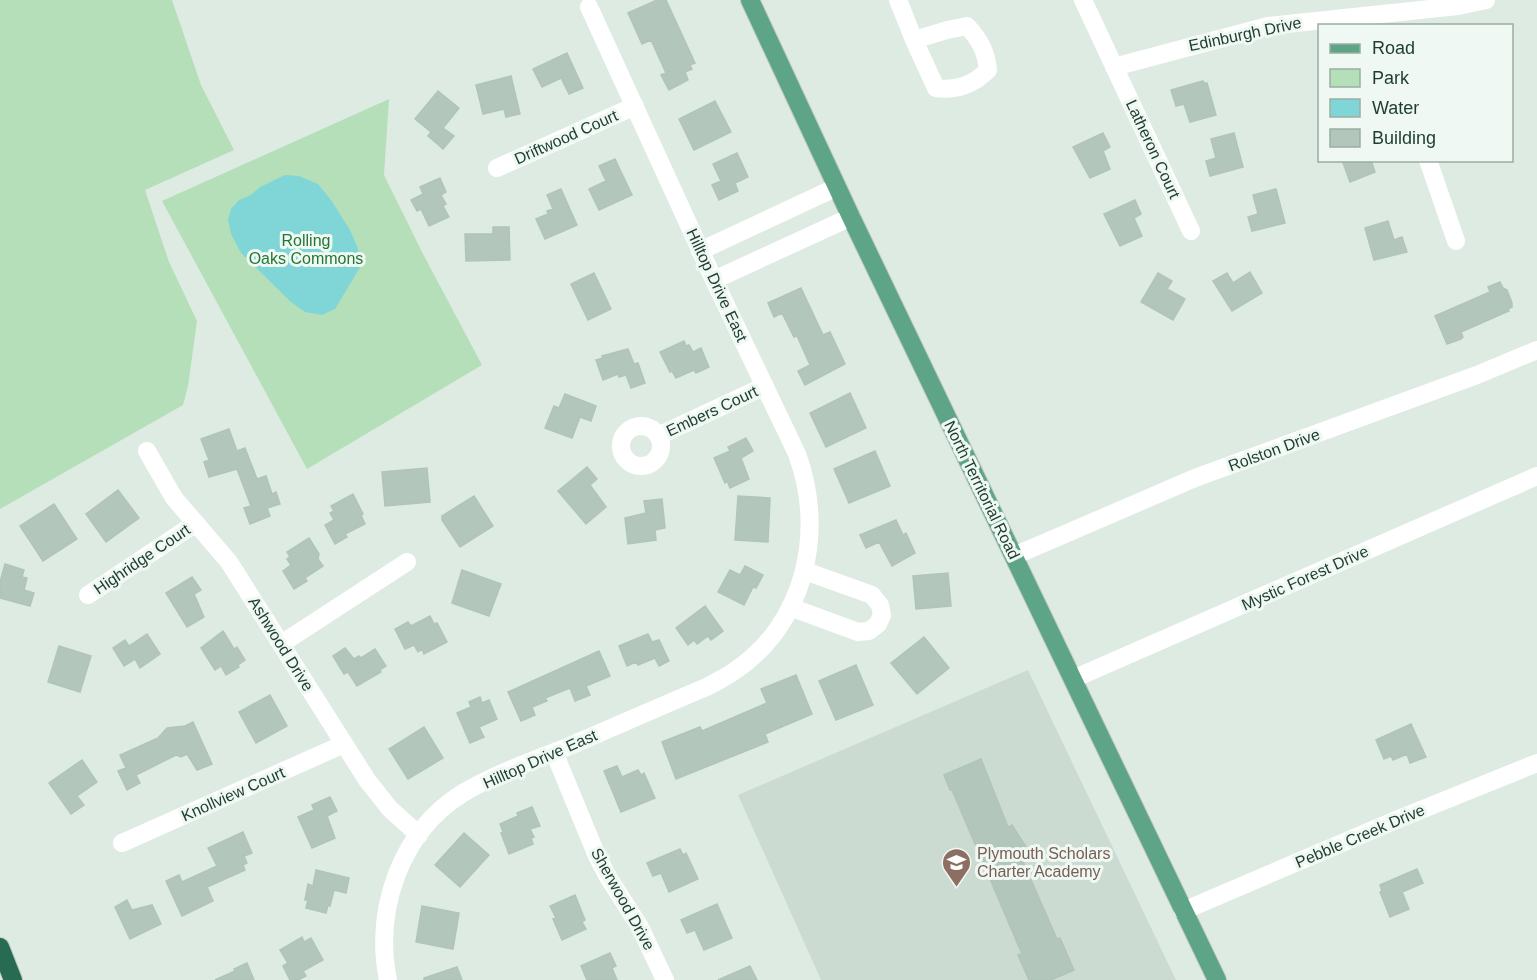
<svg xmlns="http://www.w3.org/2000/svg" width="1537" height="980" font-family="Arial,sans-serif">
<rect width="100%" height="100%" fill="#deebe3"/>
<path fill="#ccdbd2" d="M1028,670l148,310h-355l-83,-185z"/>
<path fill="#b4dfb9" d="M0,0h172l29,85 33,65 -89,40 24,72 28,59 -9,65 -5,19 -183,104z
M389,99l-5,76 39,79 59,111 -175,104 -145,-268z"/>
<path fill="#80d6d6" d="M285,175l14,1 19,8 13,16 19,30 7,16 5,18 -27,45 -13,6 -17,-3 -14,-10 -50,-49 -10,-19 -3,-14 3,-11 8,-9 12,-5 9,-8z"/>
<path fill="#b3c6bc" stroke="#b0c5b9" stroke-width="1.5" d="M657,0h9l29,63 -5,2 2,4 -7,3 3,8 -19,10 -8,-15 5,-2 -15,-33 -9,4 -14,-31z
M567,53l16,35 -14,6 -8,-16 -19,9 -9,-18z
M511,76l9,38 -14,3 -2,-8 -21,5 -7,-29z
M1203,81l1,2h3l9,32 -26,7 -6,-18 -8,2 -5,-16z
M438,91l21,17 -16,20 11,8 -11,13 -15,-13 3,-4 -16,-13z
M715,101l16,31 -37,18 -15,-31z
M1103,133l7,14 -7,4 7,18 -20,9 -17,-31z
M1234,133l9,34 -33,9 -4,-15 10,-3 -5,-19z
M737,153l11,24 -13,6 3,8 -19,9 -7,-15 9,-4 -8,-17z
M615,159l17,36 -33,15 -10,-21 17,-8 -7,-15z
M1342,160h29l4,12 -25,10z
M440,178l6,14 -5,3 5,9 -3,2 6,11 -20,9 -8,-17 -4,2 -6,-11 12,-6 -3,-7z
M561,189l16,36 -32,14 -9,-20 12,-5 -1,-3 6,-2 -6,-14z
M1276,189l9,34 -33,8 -4,-14 10,-3 -5,-19z
M1135,200l6,14 -7,4 8,18 -22,10 -16,-32z
M1388,221l6,19 8,-3 5,15 -33,8 -9,-32z
M493,227h16l1,33 -44,1 -1,-27h28z
M1250,272l12,21 -30,18 -19,-30 14,-8 6,10z
M594,273l17,36 -23,11 -17,-36z
M1158,273l14,8 -5,8 18,10 -12,21 -32,-18z
M1500,282l3,6 4,2 5,13v4l-4,2 1,2 -48,21 2,5 -2,2 -14,5 -12,-28 55,-24 -2,-5z
M801,288l22,47 7,-3 15,32 -40,21 -7,-14 12,-6 -13,-29 -3,1 -12,-24 -8,4 -6,-14z
M684,341l2,5 3,-1 4,7 8,-4 8,19 -13,6 -2,-3 -18,8 -4,-7 -2,1 -10,-20z
M628,349l6,15 4,-1 7,20 -14,5 -5,-13 -7,2 -1,-3 -15,6 -7,-20 7,-2 -1,-2z
M850,393l16,35 -40,19 -16,-34z
M565,394l31,12 -5,15 -11,-4 -8,21 -27,-10 9,-22 5,2z
M229,429l8,22 8,-3 12,31 9,-3 6,18 4,-2 4,12 -13,4 3,8 -20,8 -6,-16 7,-2 -14,-37 -28,8 -5,-15 5,-2 -8,-21z
M746,438l7,13 -12,7 8,21 -19,9 -3,-7 -2,2 -11,-25 16,-7 -2,-4z
M875,451l15,35 -41,17 -15,-34z
M587,467l10,12 -7,6 16,22 -20,17 -28,-33z
M427,468l3,34 -45,4 -3,-34z
M118,490l21,28 -33,24 -20,-28z
M353,494l10,20 -2,1 4,9 -20,10 2,3 -12,7 -10,-19 9,-5 -4,-7 4,-2 -3,-5z
M474,496l19,30 -33,21 -18,-27v-4z
M738,496l32,2 -2,44 -33,-2z
M662,499l3,29 -10,2 1,10 -28,4 -3,-26 21,-5 -2,-12z
M54,504l23,35 -34,22 -23,-35z
M896,520l7,15 3,-2 9,20 -23,13 -13,-24 -13,6 -6,-13z
M309,538l10,16 -1,5 5,7 -18,12 2,3 -13,8 -11,-18 8,-6 -4,-6 3,-2 -3,-5z
M5,564l19,6 -2,7 5,1 -3,12 10,3 -4,13 -30,-8v-16z
M745,566l18,9 -7,13 -3,-1 -9,18 -26,-13 12,-22 10,5z
M462,570l39,14 -12,32 -37,-13z
M948,573l3,33 -35,3 -3,-33z
M192,577l9,13 -7,4 10,23 -17,10 -21,-34z
M705,606l18,25 -12,9 -3,-4 -11,8 -3,-4 -6,5 -12,-17z
M430,616l4,8 3,-1 10,19 -23,12 -2,-5 -4,3 -4,-7 -9,4 -10,-20 13,-7 3,4z
M223,631l11,18 3,-2 8,13 -7,5 1,2 -13,8 -5,-9 -6,4 -14,-22z
M147,634l13,20 -20,14 -5,-9 -11,7 -11,-18 12,-8 4,6z
M648,634l4,8 7,-2 10,21 -10,5 -4,-8 -17,7 -2,-3 -9,4 -8,-20z
M924,637l25,31 -32,26 -26,-31z
M59,646l32,10 -11,36 -32,-10z
M345,648l9,11 5,-3 2,2 14,-9 11,17 -6,4 1,2 -24,14 -9,-14 -4,2 -11,-18z
M599,651l11,25 -24,10 4,9 -15,6 -5,-13 -25,10 2,3 -15,6 3,8 -14,6 -13,-29z
M856,665l17,40 -37,15 -17,-39z
M796,675l16,39 -47,20 3,8 -92,37 -14,-37 38,-15 2,4 65,-28 -6,-14z
M270,695l17,31 -31,17 -17,-31z
M480,697l2,6 7,-3 8,19 -18,8 5,10 -14,6 -13,-30 14,-6 -2,-5z
M193,722l19,42 -15,6 -10,-16 -6,3 -5,-2 -40,20 4,8 -13,7 -9,-19 8,-3 -6,-13 38,-17 9,-10 18,-2z
M1411,724l15,33 -16,6 -3,-9 -14,6 -2,-4 -7,3 -8,-19z
M424,727l19,31 -35,21 -19,-30z
M981,759l27,68 4,-2 18,28 -9,4 36,82 3,-1 14,32 -23,10h-22l-11,-25 4,-1 -70,-164h-2l-6,-15z
M82,760l15,22 -20,14 7,9 -13,9 -22,-31z
M617,766l5,11 16,-7 3,5 3,-2 11,25 -34,14 -17,-41z
M330,797l7,14 -10,5 8,22 -23,10 -14,-31 16,-7 -2,-5z
M532,807l8,19 -10,3 4,8 -3,1 2,6 -24,10 -8,-21 2,-1 -3,-8 18,-8 -1,-3z
M243,832l9,21 -8,3 3,7 -4,2 2,5 -38,17 6,14 -31,15 -16,-35 13,-6 3,7 35,-16 -9,-18z
M464,833l25,22 -29,32 -25,-22z
M680,849l3,6 3,-2 12,26 -29,13 -8,-19 -8,3 -6,-13z
M1417,869l6,14 -21,9 7,17 -19,8 -10,-25 2,-1 -2,-6z
M316,870l33,8 -3,15 -12,-3 -4,16 -2,-1 -2,8 -20,-5 2,-8h-3l3,-16 5,2z
M575,895l10,25 -3,2 4,7 -24,11 -9,-21 3,-1 -6,-12z
M127,900l5,10 20,-5 9,19 -31,15 -15,-32z
M717,904l15,34 -28,12 -9,-20 -8,3 -6,-13z
M422,906l37,7 -6,36 -37,-7z
M302,937l2,5 7,-4 12,22 -20,11 3,5 -8,4h-8l-7,-14 5,-3 -8,-13z
M610,953l6,13 -4,2 5,12h-30l-6,-14z
M247,963l7,17h-39l20,-9 -1,-2z
M750,966l7,14h-39z
M457,967l5,13h-38v-2z"/>
<g fill="none" stroke-linecap="round" stroke-linejoin="round">
<defs>
<path id="major" d="M750,0l101,217 366,763"/>
<path id="highway" d="M0,947l13,33"/>
</defs>
<use href="#major" stroke="#c0c8c5" stroke-width="20"/>
<use href="#highway" stroke="#c0c8c5" stroke-width="20"/>
<path stroke="#fff" stroke-width="18" d="M898,0l16,40 22,48c21,3 37,-3 52,-18 -2,-19 -8,-30 -21,-44l-20,4 -33,10
M1083,0l108,231
M1114,67l154,-41 190,-20 28,-6
M1428,160l28,81
M497,168l138,-62
M700,251l137,-64
M714,280l137,-63
M621 446a20 20 0 1 1 40 0a20 20 0 1 1-40 0Z
M658,436l107,-50
M147,451l27,47 55,64 138,218 23,29 29,26
M1014,556l181,-78 282,-103 60,-25
M88,595l108,-72
M790,607l68,25 11,-1 9,-7 4,-9 -2,-10 -8,-10 -67,-24
M281,644l126,-82
M1073,679l464,-203
M554,752l43,104 11,21 32,50 25,53
M122,843l222,-99
M1183,911l213,-91 141,-57
M388,980c-14,-70 12,-148 75,-187 32,-19 69,-32 104,-46 47,-20 94,-41 142,-61 8,-5 17,-9 24,-14 72,-47 93,-140 64,-218l-83,-174 -125,-273"/>
<use href="#major" stroke="#5ea588" stroke-width="18"/>
<use href="#highway" stroke="#276b52" stroke-width="18"/>
</g>
<defs>
<symbol id="school-pin" viewBox="-11 -11 22 30"><path d="M0 17L-7.5 6A9.5 9.5 0 1 1 7.5 6Z" fill="#8d6e63" stroke="#eff8f2"/><path d="M0-5L7-2L0 1L-7-2ZM-4 1L0 2.5L4 1V4Q0 6-4 4Z" fill="#fff"/></symbol>
</defs>
<g fill-rule="evenodd">
<use href="#school-pin" x="940" y="846" width="33" height="45"/>
</g>
<g text-anchor="middle" dominant-baseline="central" stroke-width="6" stroke-linejoin="round" paint-order="stroke">
<g font-size="16" fill="#1e3c2f" stroke="#eff8f2">
<text transform="translate(1245 34) rotate(-12)">Edinburgh Drive</text>
<text transform="translate(566 137) rotate(-24)">Driftwood Court</text>
<text transform="translate(1153 149) rotate(65)">Latheron Court</text>
<text transform="translate(717 285) rotate(65)">Hilltop Drive East</text>
<text transform="translate(712 411) rotate(-25)">Embers Court</text>
<text transform="translate(1274 450) rotate(-20)">Rolston Drive</text>
<text transform="translate(982 490) rotate(64)">North Territorial Road</text>
<text transform="translate(142 559) rotate(-34)">Highridge Court</text>
<text transform="translate(1305 578) rotate(-24)">Mystic Forest Drive</text>
<text transform="translate(281 644) rotate(58)">Ashwood Drive</text>
<text transform="translate(540 759) rotate(-24)">Hilltop Drive East</text>
<text transform="translate(233 794) rotate(-24)">Knollview Court</text>
<text transform="translate(1360 836) rotate(-23)">Pebble Creek Drive</text>
<text transform="translate(623 899) rotate(61)">Sherwood Drive</text>
</g>
<g font-size="16" fill="#247737" stroke="#eff8f2">
<text x="306" y="240">Rolling<tspan x="306" dy="18">Oaks Commons</tspan></text>
</g>
<g font-size="16" fill="#785e54" stroke="#eff8f2" text-anchor="start">
<text x="977" y="853">Plymouth Scholars<tspan x="977" dy="18">Charter Academy</tspan></text>
</g>
</g>
<rect x="1318" y="24" width="195" height="138" fill="#eff8f2" stroke="#9bada4" stroke-width="1.5"/>
<rect x="1330" y="44" width="30" height="9" fill="#5ea588" stroke="#9bada4" stroke-width="1.5"/>
<text x="1372" y="54" font-size="18" fill="#1e3c2f">Road</text>
<rect x="1330" y="69" width="30" height="18" fill="#b4dfb9" stroke="#9bada4" stroke-width="1.5"/>
<text x="1372" y="84" font-size="18" fill="#1e3c2f">Park</text>
<rect x="1330" y="99" width="30" height="18" fill="#80d6d6" stroke="#9bada4" stroke-width="1.5"/>
<text x="1372" y="114" font-size="18" fill="#1e3c2f">Water</text>
<rect x="1330" y="129" width="30" height="18" fill="#b3c6bc" stroke="#9bada4" stroke-width="1.5"/>
<text x="1372" y="144" font-size="18" fill="#1e3c2f">Building</text>
</svg>
